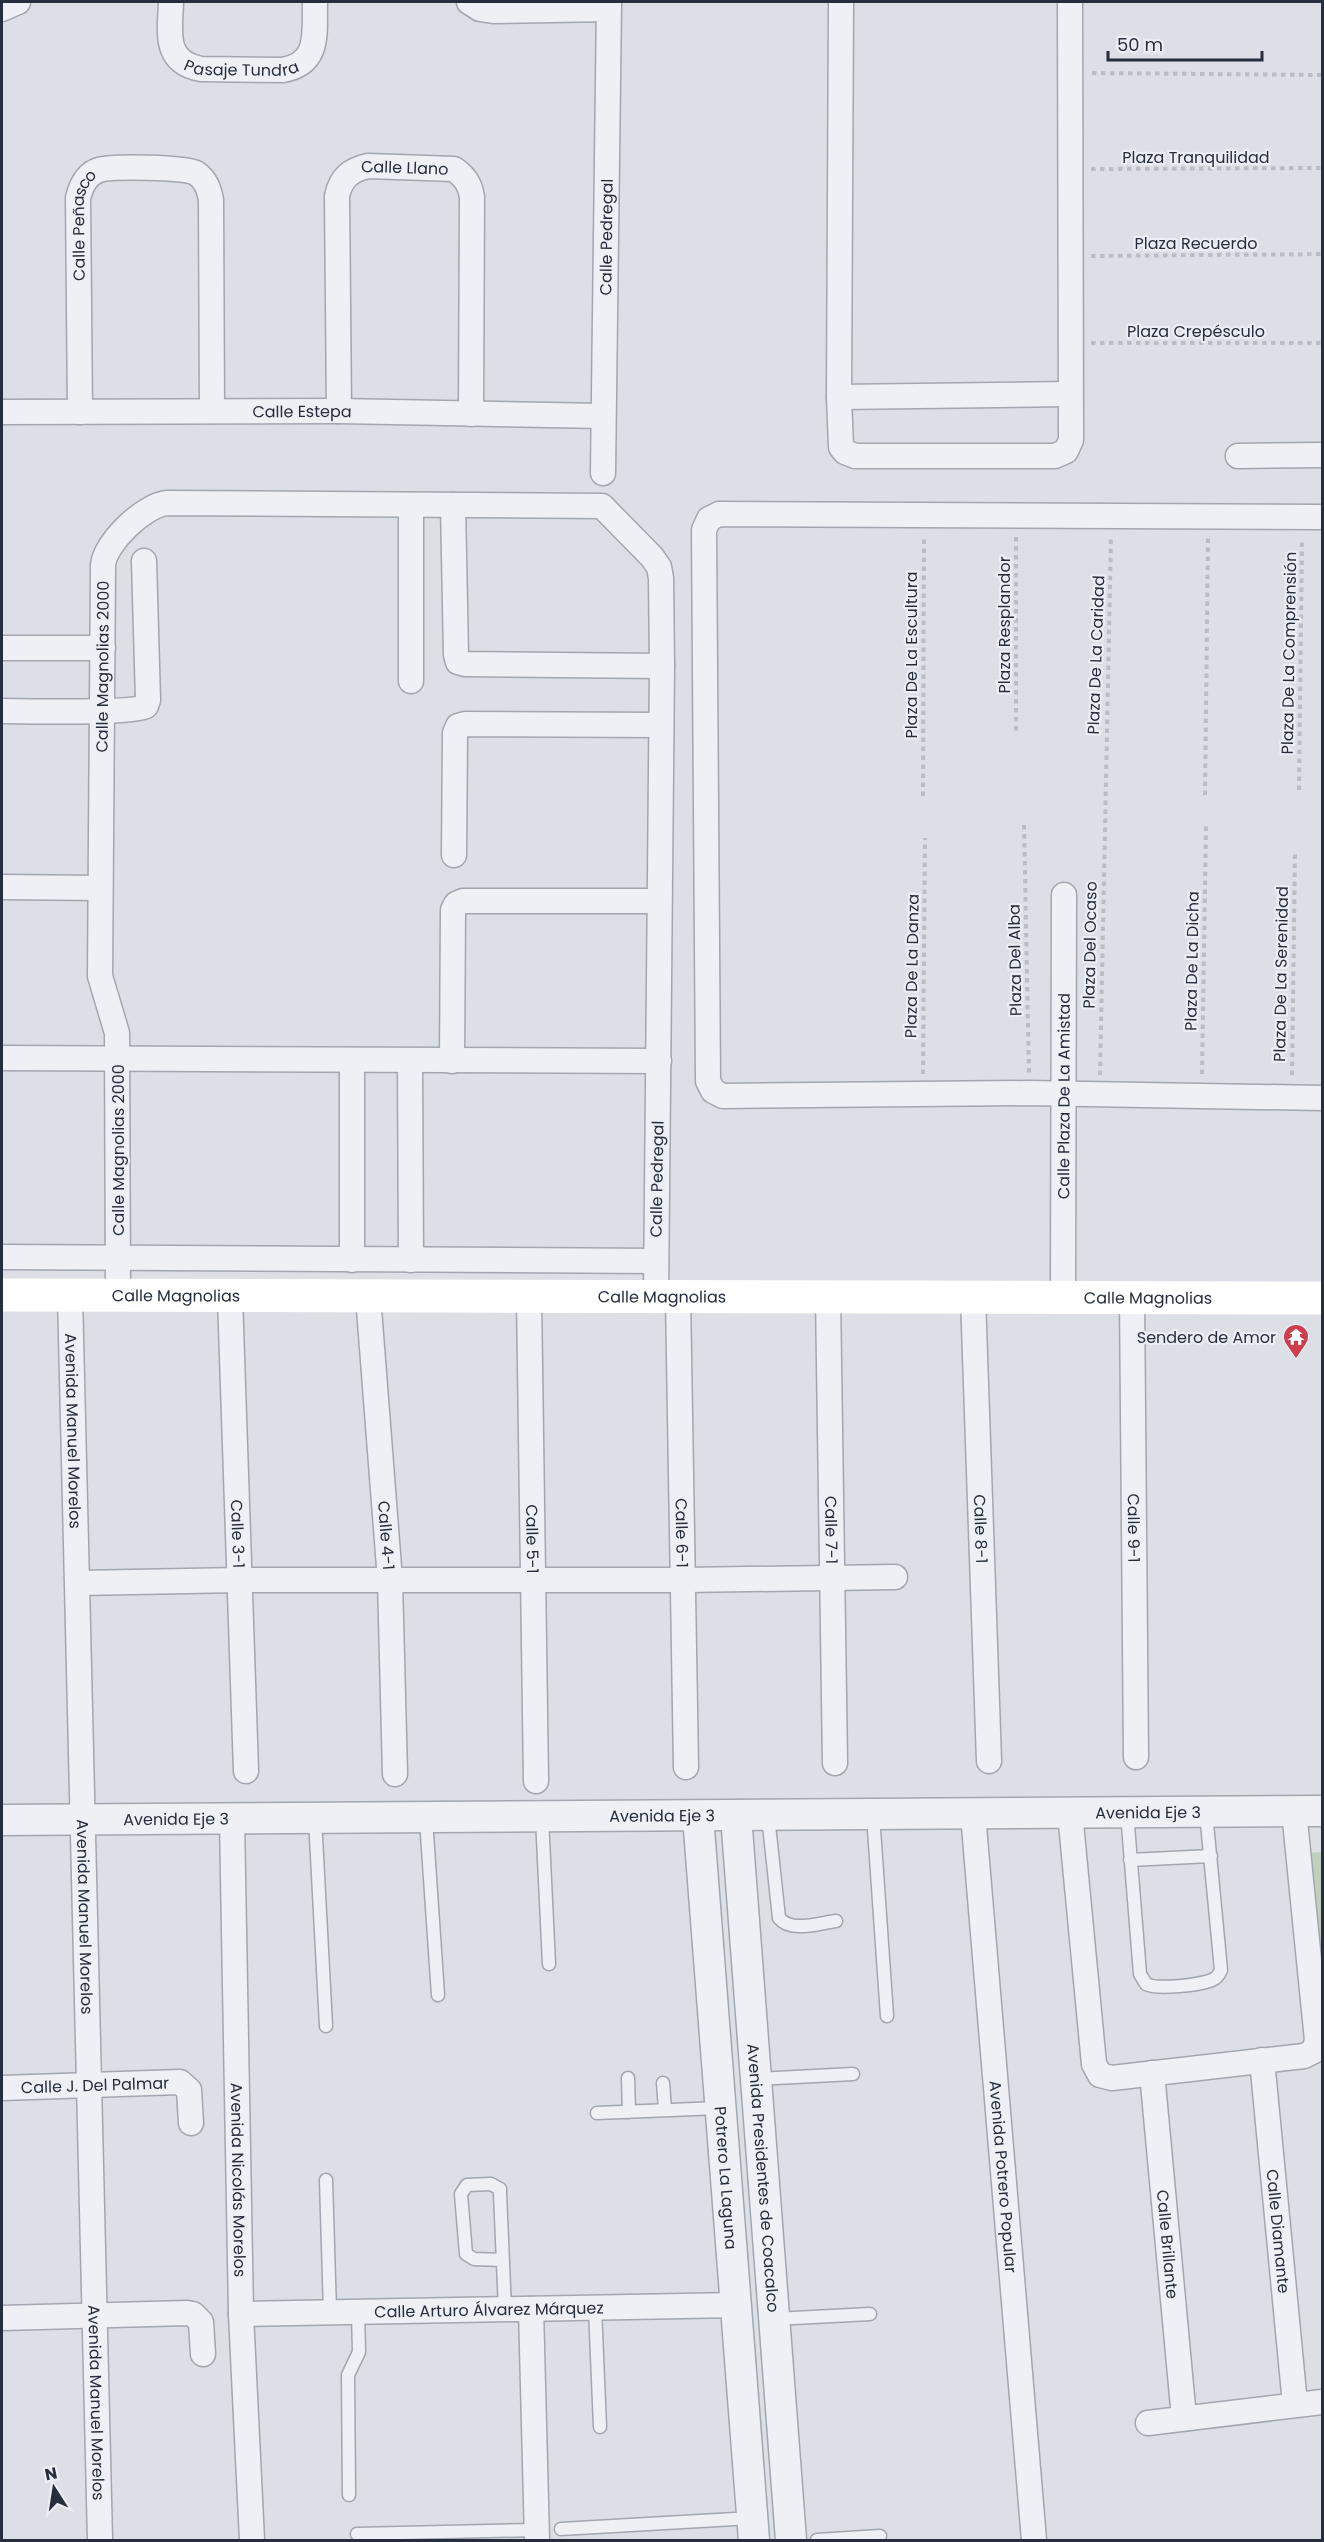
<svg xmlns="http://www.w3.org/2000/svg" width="1324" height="2542" font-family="Poppins,sans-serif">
<rect width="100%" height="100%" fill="#dcdfe6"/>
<path fill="#c1d0bd" d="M1322,1852v137l-19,-136z"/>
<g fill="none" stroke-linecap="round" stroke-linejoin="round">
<defs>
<path id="service" d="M1127,1813l13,161 6,10c11,6 54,1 66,-4 5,-2 7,-5 9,-10l-15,-157
M873,1815l14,201
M768,1816l11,102c12,15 40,5 57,3
M315,1818l11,208
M542,1818l7,146
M426,1819l12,176
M1130,1860l81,-4
M628,2078l1,34
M757,2079l96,-5
M663,2083l2,27
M597,2113l122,-5
M326,2180l4,132
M503,2260l-29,-1 -8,-5 -5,-60 6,-9 24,-1 9,5v4l5,117
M595,2308l5,119
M775,2319l95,-5
M349,2495l-1,-120 11,-23 -1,-40
M561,2529l191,-11
M357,2534l179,-4
M817,2540l63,-4"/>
<g id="minor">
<path id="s1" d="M171,2c-1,30 -8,60 30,67l82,1c38,-7 31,-38 32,-68"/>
<path d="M469,2l11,7 13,2 115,-2"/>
<path d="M841,2l-2,395 2,50 4,5 10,4h200l11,-5 5,-11 -1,-438"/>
<path d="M2,9l16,-7"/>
<path d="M839,397l230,-3"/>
<path id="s2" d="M339,411l-2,-215c4,-18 13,-26 31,-30l86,3c11,8 16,15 18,28l-1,217"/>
<path id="s3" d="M2,412l337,-1 264,5"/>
<path id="s4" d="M80,412l-2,-214c3,-12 8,-24 21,-28 13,-4 85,-3 97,3 10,7 13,16 15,27l1,211"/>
<path d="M1238,456l84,-1"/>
<path id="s5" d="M603,473l6,-471"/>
<path d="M411,505v176"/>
<path d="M453,505l3,150 2,7 7,2 197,2"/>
<path d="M1322,517l-603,-3 -10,5 -5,11 4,551 5,10 10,5 306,-3 293,5"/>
<path d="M2,648h101"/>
<path d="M2,711c22,0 131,3 144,-5l2,-6 -4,-139"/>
<path d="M454,855l1,-122 3,-7 7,-2 195,1"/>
<path d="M2,887l98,1"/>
<path d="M2,1058l657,3"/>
<path d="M410,1061l1,199"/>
<path d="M452,1061l1,-151 3,-6 7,-3h195"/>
<path d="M2,1257l654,4"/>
<path d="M352,1260v-200"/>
<path id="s6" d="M70,1295l30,1245"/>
<path id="s7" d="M118,1296l-1,-263 -17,-57 3,-411c2,-22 41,-60 64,-62l435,3 50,51 7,10 2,11 1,88 -6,631"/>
<path id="s8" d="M368,1296l22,284 5,194"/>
<path id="s9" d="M828,1296l7,467"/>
<path id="s10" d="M230,1297l16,474"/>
<path id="s11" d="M529,1297l7,484"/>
<path id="s12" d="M678,1297l8,470"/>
<path id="s13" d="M973,1297l16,464"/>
<path id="s14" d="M1063,1297l1,-402"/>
<path id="s15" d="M1132,1297l4,460"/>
<path d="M79,1583l161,-3h444l211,-3"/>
<path d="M1070,1813l24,251 6,11 12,3 192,-22 10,-5 3,-11 -23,-229"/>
<path id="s16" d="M973,1814l61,726"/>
<path id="s17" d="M232,1820l9,494 11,226"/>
<path id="s18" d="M1262,2060l33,344"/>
<path id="s19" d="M1152,2073l32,345"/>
<path id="s20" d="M2,2088l178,-6 9,8 2,33"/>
<path d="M531,2309l6,231"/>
<path id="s21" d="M241,2314l495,-9"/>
<path d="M2,2318l185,-5 6,1 8,8 2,32"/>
<path d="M1148,2423l174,-21"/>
</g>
<g id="tertiary">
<path id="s22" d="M698,1816l56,724"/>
<path id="s23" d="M736,1816l55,724"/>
<path id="s24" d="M2,1820l1320,-9"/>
</g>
</defs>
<use href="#service" stroke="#a2a6b0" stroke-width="15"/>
<use href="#minor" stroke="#a2a6b0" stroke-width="27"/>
<use href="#tertiary" stroke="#a2a6b0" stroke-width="33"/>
<path stroke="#babdc5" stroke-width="4" stroke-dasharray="4.5 4.5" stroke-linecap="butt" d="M1092,73l230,2
M1091,169l231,-1
M1091,256l231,-2
M1091,343h231
M1016,537v197
M1299,790l3,-252
M1205,795l3,-259
M923,796l1,-259
M1024,825l5,249
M923,1074l2,-236
M1202,1074l4,-248
M1100,1075l11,-539
M1292,1075l3,-224"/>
<use href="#service" stroke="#eef0f5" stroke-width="12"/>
<use href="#minor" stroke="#eef0f5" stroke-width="24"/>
<use href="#tertiary" stroke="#eef0f5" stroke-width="30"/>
<path stroke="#fff" stroke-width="33" id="s25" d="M2,1295l1320,3"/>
</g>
<defs>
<symbol id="temple-pin" viewBox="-11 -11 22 30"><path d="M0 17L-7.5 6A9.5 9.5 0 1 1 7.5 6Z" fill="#ce3e4c" stroke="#ebeef4"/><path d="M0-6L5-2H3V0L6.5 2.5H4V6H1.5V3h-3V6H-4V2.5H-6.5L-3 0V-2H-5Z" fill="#fff"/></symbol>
</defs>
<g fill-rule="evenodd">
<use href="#temple-pin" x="1281" y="1322" width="30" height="40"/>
</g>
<g text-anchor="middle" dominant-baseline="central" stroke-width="4.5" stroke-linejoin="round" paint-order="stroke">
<g font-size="16" fill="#262d3c" stroke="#ebeef4">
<text stroke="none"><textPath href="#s1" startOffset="124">Pasaje Tundra</textPath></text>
<text x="1196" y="157">Plaza Tranquilidad</text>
<text stroke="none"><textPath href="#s2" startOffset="298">Calle Llano</textPath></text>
<text stroke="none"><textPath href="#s4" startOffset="188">Calle Peñasco</textPath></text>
<text stroke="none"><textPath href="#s5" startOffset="236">Calle Pedregal</textPath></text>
<text x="1196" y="243">Plaza Recuerdo</text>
<text x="1196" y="331">Plaza Crepésculo</text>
<text stroke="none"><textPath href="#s3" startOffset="300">Calle Estepa</textPath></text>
<text transform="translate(1004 625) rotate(-90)">Plaza Resplandor</text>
<text transform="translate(1289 653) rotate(-89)">Plaza De La Comprensión</text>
<text transform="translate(911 655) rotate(-90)">Plaza De La Escultura</text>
<text transform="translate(1096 655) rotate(-88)">Plaza De La Caridad</text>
<text stroke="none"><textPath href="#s7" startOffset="632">Calle Magnolias 2000</textPath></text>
<text transform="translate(1090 945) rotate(-89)">Plaza Del Ocaso</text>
<text transform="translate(1015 960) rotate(-91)">Plaza Del Alba</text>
<text transform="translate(1192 961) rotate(-89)">Plaza De La Dicha</text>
<text transform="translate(912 966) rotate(-89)">Plaza De La Danza</text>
<text transform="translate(1281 974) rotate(-89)">Plaza De La Serenidad</text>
<text stroke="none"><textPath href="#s14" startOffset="201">Calle Plaza De La Amistad</textPath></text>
<text transform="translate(118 1150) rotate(-90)">Calle Magnolias 2000</text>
<text transform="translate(657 1179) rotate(-89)">Calle Pedregal</text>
<text stroke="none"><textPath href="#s25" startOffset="174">Calle Magnolias</textPath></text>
<text stroke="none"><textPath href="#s25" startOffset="660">Calle Magnolias</textPath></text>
<text stroke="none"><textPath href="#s25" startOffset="1146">Calle Magnolias</textPath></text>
<text stroke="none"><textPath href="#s6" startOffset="136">Avenida Manuel Morelos</textPath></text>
<text stroke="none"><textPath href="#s15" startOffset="231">Calle 9-1</textPath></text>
<text stroke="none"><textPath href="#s13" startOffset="232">Calle 8-1</textPath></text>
<text stroke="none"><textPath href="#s9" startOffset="234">Calle 7-1</textPath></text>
<text stroke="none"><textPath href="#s12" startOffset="236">Calle 6-1</textPath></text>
<text stroke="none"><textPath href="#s10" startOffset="237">Calle 3-1</textPath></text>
<text stroke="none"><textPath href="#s8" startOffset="240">Calle 4-1</textPath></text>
<text stroke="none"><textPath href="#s11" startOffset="242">Calle 5-1</textPath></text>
<text stroke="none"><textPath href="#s24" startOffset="1146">Avenida Eje 3</textPath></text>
<text stroke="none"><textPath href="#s24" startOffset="660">Avenida Eje 3</textPath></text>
<text stroke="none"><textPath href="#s24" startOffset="174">Avenida Eje 3</textPath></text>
<text stroke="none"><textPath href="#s6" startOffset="622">Avenida Manuel Morelos</textPath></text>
<text stroke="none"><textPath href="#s20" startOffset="93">Calle J. Del Palmar</textPath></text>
<text stroke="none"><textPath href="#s16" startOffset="364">Avenida Potrero Popular</textPath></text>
<text stroke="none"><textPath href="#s22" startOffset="363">Potrero La Laguna</textPath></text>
<text stroke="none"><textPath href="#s23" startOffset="363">Avenida Presidentes de Coacalco</textPath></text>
<text stroke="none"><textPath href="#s17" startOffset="360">Avenida Nicolás Morelos</textPath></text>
<text stroke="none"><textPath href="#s18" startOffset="172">Calle Diamante</textPath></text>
<text stroke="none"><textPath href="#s19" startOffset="172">Calle Brillante</textPath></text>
<text stroke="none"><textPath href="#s21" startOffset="248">Calle Arturo Álvarez Márquez</textPath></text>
<text stroke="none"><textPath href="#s6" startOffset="1108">Avenida Manuel Morelos</textPath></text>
</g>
<g font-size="16" fill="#262d3c" stroke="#ebeef4" text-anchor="end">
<text x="1276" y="1337">Sendero de Amor</text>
</g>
</g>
<rect width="1324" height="2542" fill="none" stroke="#262d3c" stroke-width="6"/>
<g transform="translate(54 2488) rotate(348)" stroke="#ebeef4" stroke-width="4.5" paint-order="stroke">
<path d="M0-4.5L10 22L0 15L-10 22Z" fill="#262d3c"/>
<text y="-9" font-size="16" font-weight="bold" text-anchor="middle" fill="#262d3c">N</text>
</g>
<path d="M1108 51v9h154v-9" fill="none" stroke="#262d3c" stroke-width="3"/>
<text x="1117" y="51" font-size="18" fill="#262d3c" stroke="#ebeef4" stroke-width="4.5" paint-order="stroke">50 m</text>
</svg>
